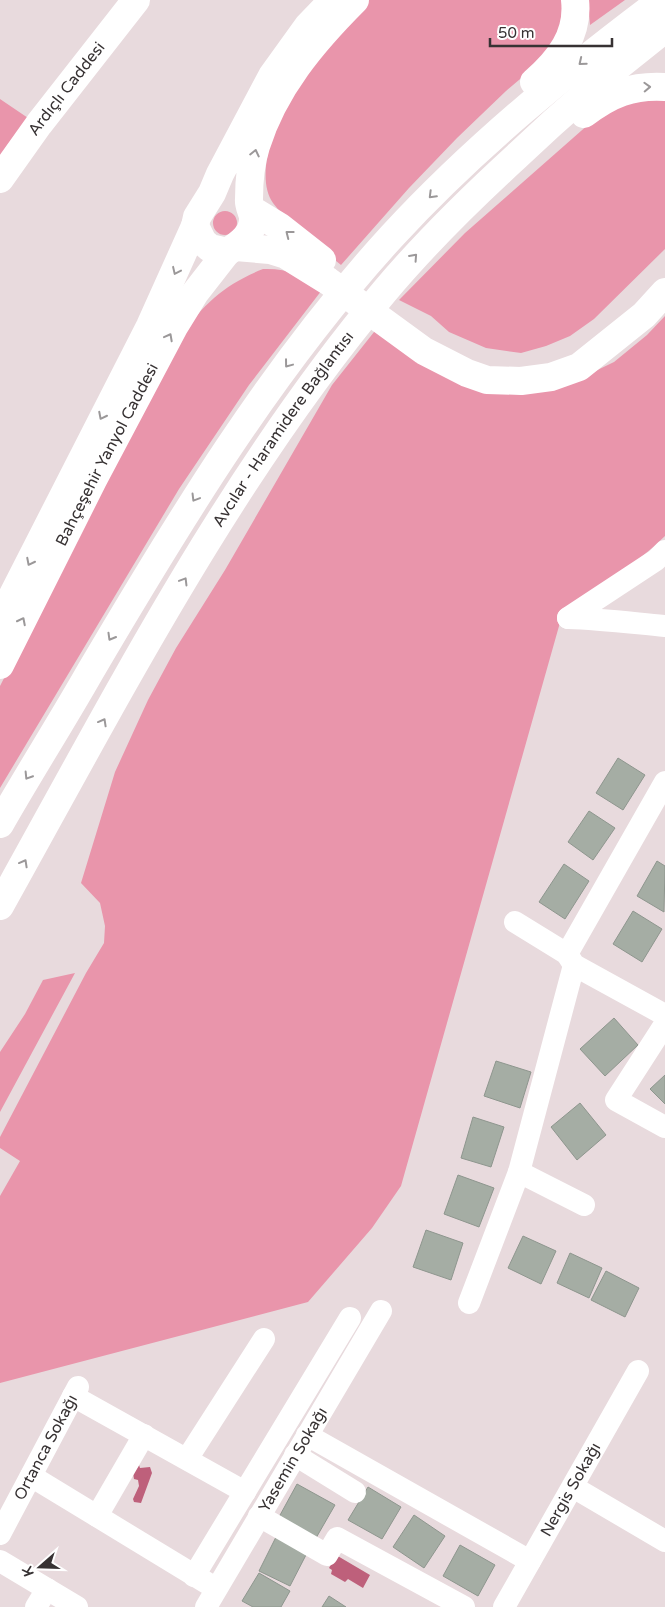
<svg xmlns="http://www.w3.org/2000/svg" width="665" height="1607" font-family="'Varela Round',sans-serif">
<rect width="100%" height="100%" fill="#e8dadd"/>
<path fill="#e995ab" d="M365,0h202l-1,23 -21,35 -39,33 -49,47 -48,50 -68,77c-23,-19 -50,-38 -68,-62 -23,-32 13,-110 33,-138 17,-23 40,-44 59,-65z
M588,0h37l-35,25z
M665,98v151l-71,70 -24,17 -24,10 -25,7 -35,-5 -37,-16 -18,-16 -32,-16 66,-67 133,-117 33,-17z
M0,99l31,21 -31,39z
M213 223a12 12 0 1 1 24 0a12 12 0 1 1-24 0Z
M263,269c24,-1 40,7 62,17l-76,99 -70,104 -179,299v-102l181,-351c24,-32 44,-51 82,-66z
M665,316v220c-31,31 -71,53 -104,83l-160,567 -29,42 -64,74 -308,81v-187l20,-35 -20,-13v-11l86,-164 18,-30 1,-17 -5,-23 -19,-20 34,-111 33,-72 28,-52 49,-78 107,-185 46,-58 54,40 151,10 31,-15 33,-27z
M75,973l-75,139v-60l25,-38 18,-34z"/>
<path fill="#be607b" d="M139,1465l1,3 10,-1 2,6 -11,30 -7,-1 -1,-3 6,-13 -1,-6 -4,-1 -1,-6z
M336,1555l34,20 -7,13 -15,-9 -3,3 -14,-8 1,-4 -3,-2z"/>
<path fill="#a5ada4" stroke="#8e968e" d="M618,758l27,17 -22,35 -27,-17z
M589,811l26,17 -22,32 -25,-18z
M657,861l8,5 -1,46 -27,-16z
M564,864l25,17 -24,38 -26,-17z
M633,911l29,18 -20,33 -29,-18z
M614,1018l24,27 -33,31 -25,-27z
M496,1061l35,11 -11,36 -36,-12z
M665,1075v29l-15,-15z
M580,1103l26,32 -29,25 -26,-33z
M473,1117l31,10 -13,40 -30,-9z
M458,1175l36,13 -15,39 -35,-13z
M426,1230l37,13 -12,37 -38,-13z
M523,1236l33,15 -15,33 -33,-16z
M570,1253l32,15 -13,30 -32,-15z
M606,1271l33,17 -14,29 -34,-17z
M297,1484l38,21 -19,33 -37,-21z
M368,1487l33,20 -19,32 -34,-19z
M414,1515l31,21 -21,32 -31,-21z
M276,1537l31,16 -17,33 -31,-15z
M460,1545l35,20 -17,31 -35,-20z
M259,1573l31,18 -9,16h-28l-11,-6z
M329,1596l17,11h-24z"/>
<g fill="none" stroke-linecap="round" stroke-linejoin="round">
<g stroke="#fff" stroke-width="22">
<path d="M568,618l88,-58 9,-9"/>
<path d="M568,618c33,1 64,5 97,8"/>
<path d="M515,922l52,32 7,11 91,50"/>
<path d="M567,954l98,-172"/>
<path d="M665,1024l-49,76 49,27"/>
<path d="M519,1172l55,-207"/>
<path d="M469,1303l50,-131 65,33"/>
<path d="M73,1396l172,96"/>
<path d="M307,1435l223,126"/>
<path d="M295,1455l60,37"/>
<path d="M187,1459l77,-120"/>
<path d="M31,1476l176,107"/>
<path d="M573,1487l92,54"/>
<path d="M97,1516l47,-81"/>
<path d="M259,1516l68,39 10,-17 127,69"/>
<path id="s1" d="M0,1534l78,-147"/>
<path d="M0,1561l77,46"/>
<path d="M194,1576l156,-258"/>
<path d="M36,1607l11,-18"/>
<path id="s2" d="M206,1607l175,-296"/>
<path id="s3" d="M504,1607l134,-236"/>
</g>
<g stroke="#fff" stroke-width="28">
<path id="s4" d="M0,179l39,-55 97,-124"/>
<path d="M0,620l150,-294 45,-100"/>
<path id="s5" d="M0,665l93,-185 81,-153 21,-34 32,-41"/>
</g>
<g stroke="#fff" stroke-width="28">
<path d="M333,0l-25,26 -36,50 -52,98 -8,19 -15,24 -2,9 8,16 7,6 17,4c13,-8 27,-18 26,-35 -1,-6 -5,-12 -4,-18 0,-16 2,-37 7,-53 18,-58 57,-104 99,-146"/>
<path d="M534,82c25,-22 45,-47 41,-82"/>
<path d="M584,114c26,-20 48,-29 81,-27"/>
<path d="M252,210l28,17 42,33"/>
<path d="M236,247l34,3 16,5 42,26 96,70 43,22 20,7 34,1 30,-4 28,-10 65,-52 21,-23"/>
<path d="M0,824c29,-51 61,-101 90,-152 90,-153 182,-305 302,-436 81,-88 174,-164 270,-236"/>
<path id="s6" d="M0,906c117,-210 229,-429 384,-614 41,-49 86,-93 133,-136 47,-45 96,-87 148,-127"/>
</g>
</g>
<defs><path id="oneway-chevron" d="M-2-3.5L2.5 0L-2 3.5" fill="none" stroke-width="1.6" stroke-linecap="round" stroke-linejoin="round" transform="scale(1.25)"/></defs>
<g stroke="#9b9899">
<use href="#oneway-chevron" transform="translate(582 62) rotate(141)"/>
<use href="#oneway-chevron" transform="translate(647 87) rotate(-2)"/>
<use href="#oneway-chevron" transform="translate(255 153) rotate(-77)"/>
<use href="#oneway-chevron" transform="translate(432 195) rotate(135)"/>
<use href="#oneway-chevron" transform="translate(289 234) rotate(-142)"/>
<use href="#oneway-chevron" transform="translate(414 257) rotate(-48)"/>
<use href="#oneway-chevron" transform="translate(176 271) rotate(115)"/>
<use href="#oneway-chevron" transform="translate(169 337) rotate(-62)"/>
<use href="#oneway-chevron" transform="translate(288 364) rotate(127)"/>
<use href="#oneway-chevron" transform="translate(102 416) rotate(117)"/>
<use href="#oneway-chevron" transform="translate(195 498) rotate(121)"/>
<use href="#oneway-chevron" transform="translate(30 562) rotate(117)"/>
<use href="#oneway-chevron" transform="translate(184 581) rotate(-59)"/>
<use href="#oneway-chevron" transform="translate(22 621) rotate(-63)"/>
<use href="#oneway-chevron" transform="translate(111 637) rotate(120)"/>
<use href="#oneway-chevron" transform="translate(103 722) rotate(-61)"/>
<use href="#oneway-chevron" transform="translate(28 776) rotate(122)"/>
<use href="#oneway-chevron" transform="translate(24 863) rotate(-61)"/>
</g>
<g text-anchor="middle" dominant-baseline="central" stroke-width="4.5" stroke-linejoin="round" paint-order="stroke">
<g font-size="16" fill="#373233" stroke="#fff">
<text stroke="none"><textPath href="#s4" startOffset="112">Ardıçlı Caddesi</textPath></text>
<text stroke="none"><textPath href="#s6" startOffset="555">Avcılar - Haramidere Bağlantısı</textPath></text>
<text stroke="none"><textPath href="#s5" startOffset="236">Bahçeşehir Yanyol Caddesi</textPath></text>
<text stroke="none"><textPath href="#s1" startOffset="98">Ortanca Sokağı</textPath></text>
<text stroke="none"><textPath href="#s2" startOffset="171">Yasemin Sokağı</textPath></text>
<text stroke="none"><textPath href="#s3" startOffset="135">Nergis Sokağı</textPath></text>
</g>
</g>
<g transform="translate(40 1567) rotate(250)" stroke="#ffffff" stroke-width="4" paint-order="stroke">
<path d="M0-4L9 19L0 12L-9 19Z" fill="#373233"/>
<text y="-8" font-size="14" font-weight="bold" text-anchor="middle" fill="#373233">K</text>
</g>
<path d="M490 38v8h122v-8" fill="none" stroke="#373233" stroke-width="2.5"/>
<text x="498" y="38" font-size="15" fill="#373233" stroke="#ffffff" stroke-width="4" paint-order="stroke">50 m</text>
</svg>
